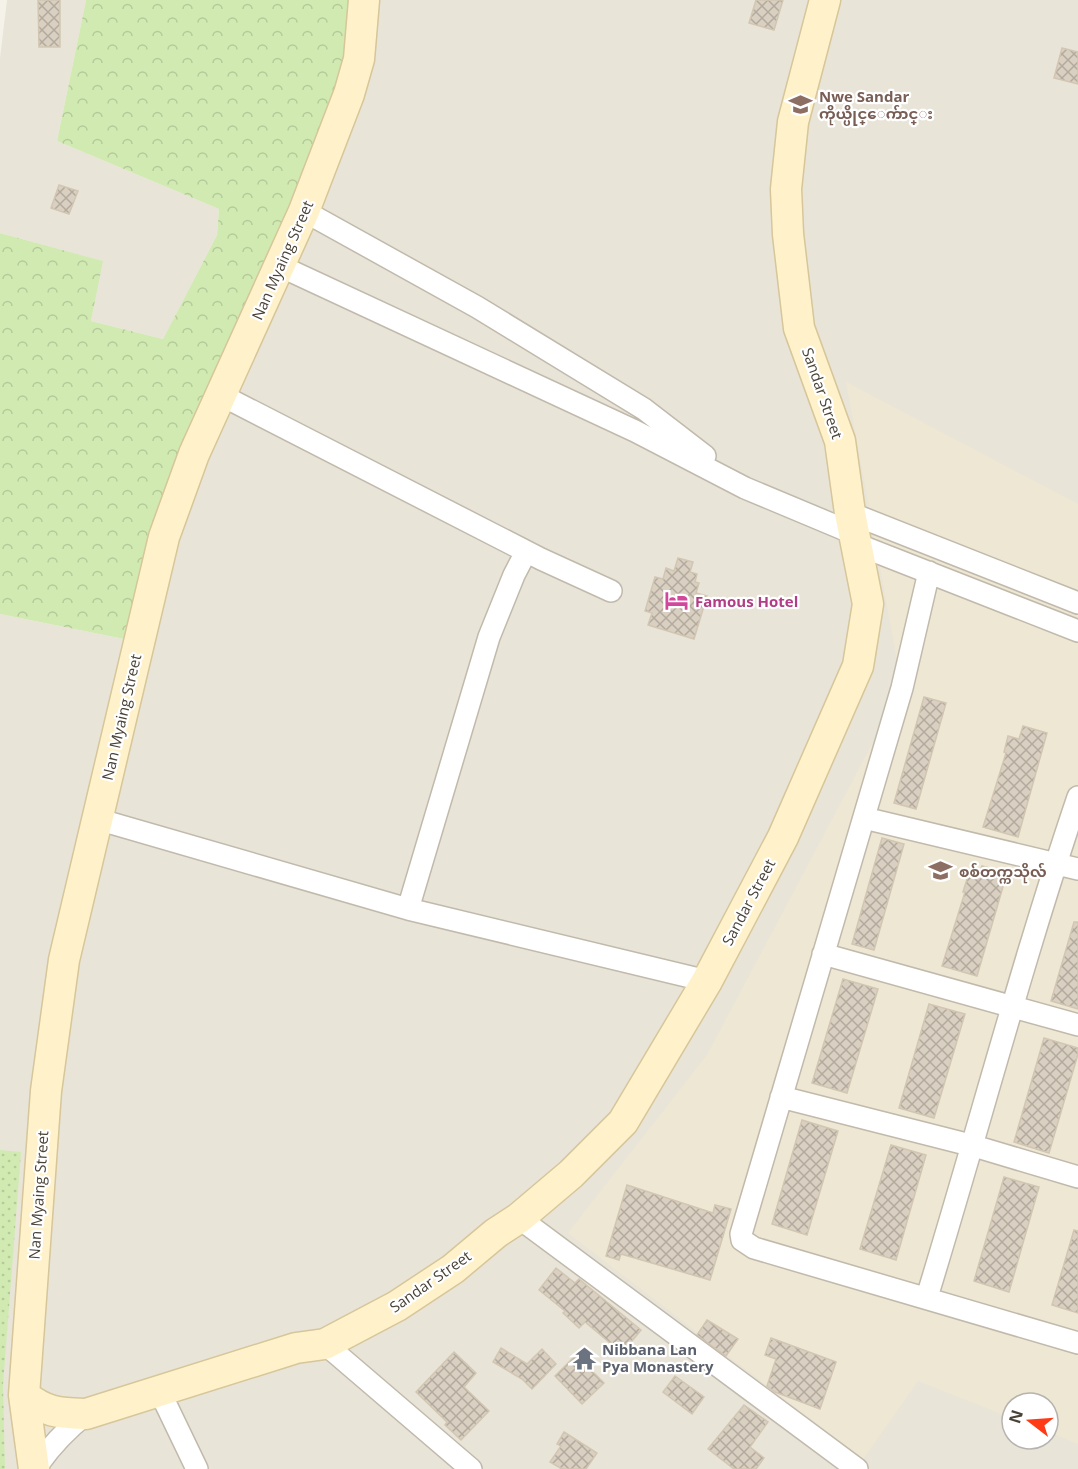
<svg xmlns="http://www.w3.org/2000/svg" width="1078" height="1469" font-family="'Open Sans','Noto Sans Myanmar',sans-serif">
<defs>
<pattern id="forest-crowns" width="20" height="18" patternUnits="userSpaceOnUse" patternTransform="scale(1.5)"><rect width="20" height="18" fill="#d1eab2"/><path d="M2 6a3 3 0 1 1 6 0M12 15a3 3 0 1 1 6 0" fill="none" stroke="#b5ca9a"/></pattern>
<pattern id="park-dots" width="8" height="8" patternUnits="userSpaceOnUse" patternTransform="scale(1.5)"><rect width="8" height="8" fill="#d1eab2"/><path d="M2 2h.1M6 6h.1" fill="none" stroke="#b5ca9a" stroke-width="1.8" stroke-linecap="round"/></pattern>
<pattern id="building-cross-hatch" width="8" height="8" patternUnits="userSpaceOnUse" patternTransform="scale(1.5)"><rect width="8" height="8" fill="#dad0c2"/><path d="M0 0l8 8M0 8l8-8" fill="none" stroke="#b3aa9e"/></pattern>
</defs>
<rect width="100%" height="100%" fill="#f5f2ea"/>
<path fill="#e9e4d8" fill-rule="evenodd" d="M7,0h79l-29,141 162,68 -2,26 -54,104 -72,-18 11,-60 -102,-28v-175z
M358,0h720v1469h-1078v-855l129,26zM1012,1403h36v36h-36z"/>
<path fill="#eee7d3" d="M846,382l232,122v940l-30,-12v-29h-36v15l-94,-37 -55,78 -295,-226 139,-178 195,-367z"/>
<path fill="url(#forest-crowns)" d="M86,0h272l-5,60 -224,580 -129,-26v-381l103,28 -12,60 72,18 54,-104 2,-26 -162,-68z"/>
<path fill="url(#park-dots)" d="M0,1150l21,2 -18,233 2,84h-5z"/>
<path fill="url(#building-cross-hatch)" stroke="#d2c6b2" stroke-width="1.5" d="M38,0h22v47h-21z
M756,0h27l-9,30 -25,-7z
M1062,48l16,4v32l-24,-6z
M59,185l19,6 -9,23 -18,-6z
M678,558l15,4 -3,10 7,2 -2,8 4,1 -3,10 11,3 -13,43 -46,-14 4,-12 -7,-2 10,-34 8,2 3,-11 8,3z
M924,697l22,6 -30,106 -22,-6z
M1023,726l24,7 -29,104 -35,-10 23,-74 -2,-1 4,-16 11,3z
M882,838l22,6 -30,106 -22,-6z
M982,866l25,7 -30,103 -35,-10 23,-74h-2l5,-16 10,3z
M1074,922h4v87l-27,-8z
M843,979l35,10 -31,104 -35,-10z
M929,1004l36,10 -31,104 -35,-10z
M1044,1038l34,10v6l-29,99 -35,-11z
M802,1120l36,11 -31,104 -35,-11z
M891,1145l35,10 -30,105 -36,-11z
M1004,1177l35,10 -30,105 -35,-11z
M627,1185l86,28 2,-8 16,4 -21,71 -89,-26 -2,6 -13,-4z
M1074,1230l4,1v82l-26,-8z
M556,1268l19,15 4,-4 62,51 -19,23 -37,-31 -6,6 -16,-15 2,-2 -26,-21z
M707,1320l31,19 -12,17 -29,-21z
M771,1338l65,24 -16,47 -45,-17 -8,-6 9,-27 -11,-4z
M501,1348l26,16 15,-15 14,15 -24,25 -10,-10 -29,-17z
M454,1352l22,21 -12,14 25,24 -28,29 -16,-15 2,-3 -31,-30z
M576,1355l28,28 -22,21 -27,-28z
M675,1376l29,21 -12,17 -29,-22z
M744,1405l24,17 -18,25 14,11 -8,11h-22l-26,-20z
M564,1432l33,21 -11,16h-24l-12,-7 11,-16 -4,-2z"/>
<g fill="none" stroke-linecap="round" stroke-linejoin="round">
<defs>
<path id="street" d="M304,211l173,96 167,102 61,47
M280,266l355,165 110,57 110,46
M221,395l320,164 70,32
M850,513l228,90
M856,544l222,87
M929,572l-27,116 -161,546 1,6 12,8 324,95
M864,818l214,51
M97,819l311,90 299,72
M408,909l81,-272 25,-62 12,-23
M823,954l255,71
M781,1097l193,49 104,31
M519,1218l338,251
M927,1297c51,-166 95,-335 151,-500
M325,1344l146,125
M159,1390l38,79
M35,1469c14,-21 31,-39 51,-55"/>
<path id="secondary" d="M24,1395c22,18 35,18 62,19l210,-66 29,-4 72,-38 56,-37 43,-36 23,-15 52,-44 52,-52 84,-141 76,-144 75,-171 10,-62 -18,-91 -10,-72 -41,-113 -11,-94 -2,-45 7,-67 32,-122
M34,1469l-10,-74 22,-304 18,-131 100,-423 30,-83 110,-243 45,-117 10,-35 5,-59"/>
</defs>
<use href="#street" stroke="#c1baac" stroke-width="24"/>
<use href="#secondary" stroke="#d6c699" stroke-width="33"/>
<use href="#street" stroke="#fff" stroke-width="21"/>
<use href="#secondary" stroke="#fff2ca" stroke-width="30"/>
</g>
<defs>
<symbol id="school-bare" viewBox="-9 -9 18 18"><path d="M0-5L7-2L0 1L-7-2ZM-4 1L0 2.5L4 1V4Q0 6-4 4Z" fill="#8d6e63" stroke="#fff" stroke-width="2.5" paint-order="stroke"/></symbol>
<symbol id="hotel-bare" viewBox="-9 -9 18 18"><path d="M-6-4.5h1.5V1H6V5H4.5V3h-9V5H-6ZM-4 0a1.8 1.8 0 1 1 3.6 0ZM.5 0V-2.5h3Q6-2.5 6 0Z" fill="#d1479c" stroke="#fff" stroke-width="2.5" paint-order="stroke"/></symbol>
<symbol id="university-bare" viewBox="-9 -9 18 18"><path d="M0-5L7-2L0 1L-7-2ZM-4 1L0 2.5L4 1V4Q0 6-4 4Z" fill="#8d6e63" stroke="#fff" stroke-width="2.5" paint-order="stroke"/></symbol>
<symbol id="temple-bare" viewBox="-9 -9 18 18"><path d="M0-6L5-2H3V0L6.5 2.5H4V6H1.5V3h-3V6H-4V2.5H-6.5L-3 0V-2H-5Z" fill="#6b7280" stroke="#fff" stroke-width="2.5" paint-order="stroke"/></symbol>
</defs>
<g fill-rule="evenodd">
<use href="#school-bare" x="784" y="88" width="33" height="33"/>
<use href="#hotel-bare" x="660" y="584" width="33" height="33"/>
<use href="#university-bare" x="924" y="854" width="33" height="33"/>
<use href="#temple-bare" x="568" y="1342" width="33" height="33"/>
</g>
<g text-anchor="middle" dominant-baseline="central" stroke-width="4.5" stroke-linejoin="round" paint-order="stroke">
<g font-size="15" font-weight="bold" fill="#785e54" stroke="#fff" text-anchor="start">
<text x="819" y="96">Nwe Sandar<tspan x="819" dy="17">ကိုယ္ပိုင္ေက်ာင္း</tspan></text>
<text x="959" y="871">စစ်‌တက္ကသိုလ်</text>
</g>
<g font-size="15" fill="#494237" stroke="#fff">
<text transform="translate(282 260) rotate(-66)">Nan Myaing Street</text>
<text transform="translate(823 393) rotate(71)">Sandar Street</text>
<text transform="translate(121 717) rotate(-77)">Nan Myaing Street</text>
<text transform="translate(748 902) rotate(-62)">Sandar Street</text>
<text transform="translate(38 1195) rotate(-86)">Nan Myaing Street</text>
<text transform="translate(430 1281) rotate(-35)">Sandar Street</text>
</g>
<g font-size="15" font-weight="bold" fill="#b23c85" stroke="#fff" text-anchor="start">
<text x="695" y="601">Famous Hotel</text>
</g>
<g font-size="15" font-weight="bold" fill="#5b616d" stroke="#fff" text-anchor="start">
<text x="602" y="1349">Nibbana Lan<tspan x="602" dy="17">Pya Monastery</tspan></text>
</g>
</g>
<g transform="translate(1030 1421) rotate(287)"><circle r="28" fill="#ffffff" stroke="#b6b3af" stroke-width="1.5"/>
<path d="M0-4.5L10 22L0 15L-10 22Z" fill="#ff3a17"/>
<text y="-9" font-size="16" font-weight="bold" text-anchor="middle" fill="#494237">N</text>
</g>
</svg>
